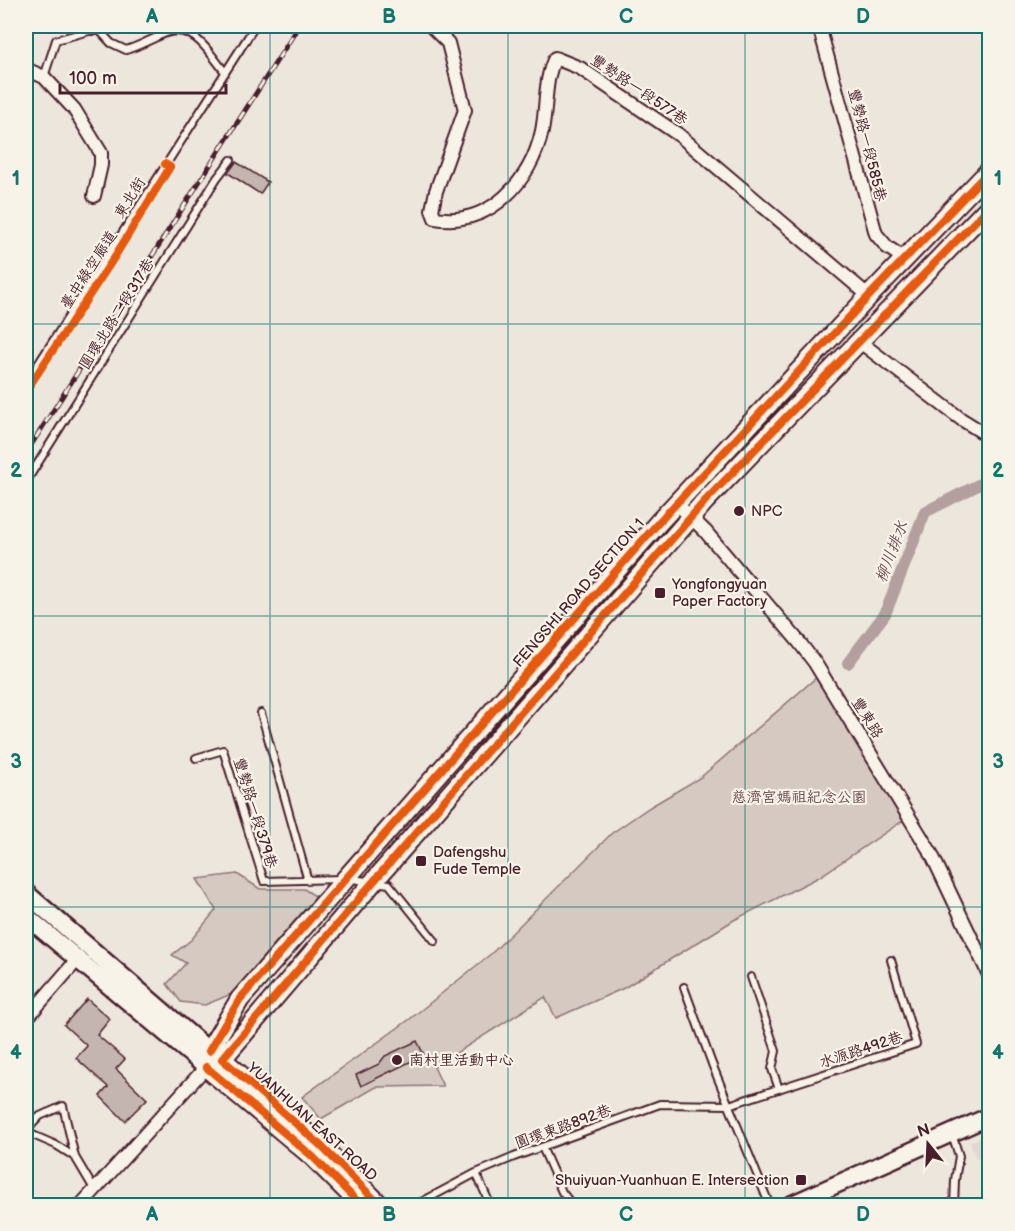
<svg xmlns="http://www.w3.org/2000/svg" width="1015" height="1231" font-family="'Balsamiq Sans','LXGW WenKai TC',sans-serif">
<rect width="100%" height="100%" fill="#ece6dd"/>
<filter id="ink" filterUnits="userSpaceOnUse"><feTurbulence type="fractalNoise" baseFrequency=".0167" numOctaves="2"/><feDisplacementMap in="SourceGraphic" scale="12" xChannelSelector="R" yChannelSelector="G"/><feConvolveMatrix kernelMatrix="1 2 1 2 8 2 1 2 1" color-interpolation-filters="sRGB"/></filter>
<g filter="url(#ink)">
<path fill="#e0d7d0" d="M989,1134v21l-13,3 -6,-16z"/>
<path fill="#d5c9c2" stroke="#907476" stroke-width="1.5" d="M817,677l87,143 -85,57 -85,43 -110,68 -68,30 -11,-21 -111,70 9,19 -67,1 -55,32 -19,-22 108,-78 82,-66 120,-120 38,-26 51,-30z
M237,874l23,15h44l16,10 -84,93 -31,13 -24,-3 -14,-18 19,-21 -14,-8 19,-15 25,-30 -19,-31z"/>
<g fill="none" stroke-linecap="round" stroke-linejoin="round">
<path stroke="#b39f9d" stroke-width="12" d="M848,663l37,-49 40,-102 65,-33"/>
</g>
<path fill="#c4b5b0" stroke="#4a1f2b" stroke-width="1.5" d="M236,162l32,20 -8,12 -32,-21z
M87,999l23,20 -13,16 28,24 -9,10 31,30 -22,22 -25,-25 8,-9 -32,-29 11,-12 -23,-21z
M417,1041l7,14 -63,31 -5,-11 23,-11 6,-8z"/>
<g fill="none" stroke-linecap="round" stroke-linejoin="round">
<defs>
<path id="lane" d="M44,77l12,-37 33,-9h11l11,12 15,7c14,-4 27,-12 40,-17 28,-10 44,21 59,39
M26,383l229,-357
M26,482l191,-304 14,-18
M261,713l47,168
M196,758l27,-8 41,131 77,-2
M352,879l37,5 46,57
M751,977l25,74 -4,18 7,20
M684,987l28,77 58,142
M26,1131l14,-15 23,-10 12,51
M26,1132l30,13 19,12 19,32
M952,1134l7,22 -4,24 -1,26
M542,1147l20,45 11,14
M476,1173l15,33
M414,1206l62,-33 38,-16 146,-53 69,1 187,-61 -25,-84"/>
<path id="street" d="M431,26l17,17 17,67 -29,81 -4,19 3,8c55,9 96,-37 107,-87 5,-24 2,-51 13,-73l25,10 99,67 190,161
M819,26l57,208 11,13 18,12
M26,69l18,8 30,32 27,44v12l-7,31
M860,342l101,77 29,18
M676,503l29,28 94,111 16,21 116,190 59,124
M26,1019l51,-59
M80,1206l126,-139"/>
<path id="secondary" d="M26,893l183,158 10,6
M26,916l180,151
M788,1206l202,-90"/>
<path id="primary" d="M222,1059l96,84 63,63
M206,1067l3,-16 31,-52 419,-477 210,-226 121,-126
M206,1067l16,-8 152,-178 331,-380 285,-295
M206,1067l106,89 50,50"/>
</defs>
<use href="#lane" stroke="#4a1f2b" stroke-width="10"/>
<use href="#street" stroke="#4a1f2b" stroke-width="16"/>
<use href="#secondary" stroke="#4a1f2b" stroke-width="21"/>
<use href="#primary" stroke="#4a1f2b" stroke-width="22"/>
<use href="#lane" stroke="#f7f3e8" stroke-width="6"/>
<use href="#street" stroke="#f7f3e8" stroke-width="12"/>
<use href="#secondary" stroke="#f7f3e8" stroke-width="16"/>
<use href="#primary" stroke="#f7f3e8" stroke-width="18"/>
<defs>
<path id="rail" d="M26,453l273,-427"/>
</defs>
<use href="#rail" stroke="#4a1f2b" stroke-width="5"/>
<use href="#rail" stroke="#f7f3e8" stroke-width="3" stroke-dasharray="9" stroke-linecap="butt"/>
<defs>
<path id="cycleway" d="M26,391l86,-130 58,-94 -5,-3
M209,1051l31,-52 419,-477 210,-226 121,-126
M206,1067l106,89 50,50
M381,1206l-63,-63 -96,-84 152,-178 331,-380 285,-295"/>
</defs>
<use href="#cycleway" stroke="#f7f3e8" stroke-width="11"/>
<use href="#cycleway" stroke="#e8590c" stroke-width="8"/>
</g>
</g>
<path fill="none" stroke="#0f766e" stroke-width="1.5" stroke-opacity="0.55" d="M270,26v1180M508,26v1180M745,26v1180M26,324h964M26,616h964M26,907h964"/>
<g fill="#4a1f2b" stroke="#f7f3e8" stroke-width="2">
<circle cx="739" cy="511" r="6"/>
<rect x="654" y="587" width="12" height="12" rx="3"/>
<rect x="415" y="855" width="12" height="12" rx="3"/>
<circle cx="397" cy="1060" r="6"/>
<rect x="795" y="1174" width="12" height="12" rx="3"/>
</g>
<g text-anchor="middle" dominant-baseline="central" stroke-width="4.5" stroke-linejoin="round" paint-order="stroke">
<g font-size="15" fill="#4a1f2b" stroke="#f7f3e8">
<text transform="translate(639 90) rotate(34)">豐勢路一段577巷</text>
<text transform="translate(867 145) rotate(76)">豐勢路一段585巷</text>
<text transform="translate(130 198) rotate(-58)">東北街</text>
<text transform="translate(89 270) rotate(-57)">臺中綠空廊道</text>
<text transform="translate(117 314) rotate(-58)">圓環北路二段317巷</text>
<text transform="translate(579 593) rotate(-49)">FENGSHI ROAD SECTION 1</text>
<text transform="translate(867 718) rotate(58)">豐東路</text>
<text transform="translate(255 813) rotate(73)">豐勢路一段379巷</text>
<text transform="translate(861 1050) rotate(-18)">水源路492巷</text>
<text transform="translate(312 1122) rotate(42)">YUANHUAN EAST ROAD</text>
<text transform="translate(563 1127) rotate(-20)">圓環東路892巷</text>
</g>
<g font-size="15" fill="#4a1f2b" stroke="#f7f3e8" text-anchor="start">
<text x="751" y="511">NPC</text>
<text x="672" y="584">Yongfongyuan<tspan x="672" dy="17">Paper Factory</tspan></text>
<text x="433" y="852">Dafengshu<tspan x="433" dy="17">Fude Temple</tspan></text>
<text x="409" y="1060">南村里活動中心</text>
<text x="789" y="1180" text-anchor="end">Shuiyuan-Yuanhuan E. Intersection</text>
</g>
<g font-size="15" fill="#6d4a51" stroke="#f7f3e8">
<text x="799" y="797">慈濟宮媽祖紀念公園</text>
</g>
<g font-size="16" font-style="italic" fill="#6f4c53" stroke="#f7f3e8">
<text transform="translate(892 552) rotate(-69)">柳川排水</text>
</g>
</g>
<rect width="1015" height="1231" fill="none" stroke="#f7f3e8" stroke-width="66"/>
<g transform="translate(928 1144) rotate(342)" stroke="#f7f3e8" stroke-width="4.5" paint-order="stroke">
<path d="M0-4.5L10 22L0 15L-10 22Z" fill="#4a1f2b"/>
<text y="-9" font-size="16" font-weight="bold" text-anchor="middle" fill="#4a1f2b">N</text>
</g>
<path d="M60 84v9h166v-9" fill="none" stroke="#4a1f2b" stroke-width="3"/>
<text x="69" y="84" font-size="18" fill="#4a1f2b" stroke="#f7f3e8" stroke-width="4.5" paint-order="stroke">100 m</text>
<rect x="33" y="33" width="949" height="1165" fill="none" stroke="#0f766e" stroke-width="2"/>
<g font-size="20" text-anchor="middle" font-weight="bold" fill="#0f766e">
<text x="152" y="23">A</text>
<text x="389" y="23">B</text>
<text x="626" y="23">C</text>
<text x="863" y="23">D</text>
<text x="16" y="185">1</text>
<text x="998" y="185">1</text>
<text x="16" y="477">2</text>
<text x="998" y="477">2</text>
<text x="16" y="768">3</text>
<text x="998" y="768">3</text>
<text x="16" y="1059">4</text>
<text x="998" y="1059">4</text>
<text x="152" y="1221">A</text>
<text x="389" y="1221">B</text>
<text x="626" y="1221">C</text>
<text x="863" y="1221">D</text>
</g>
</svg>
